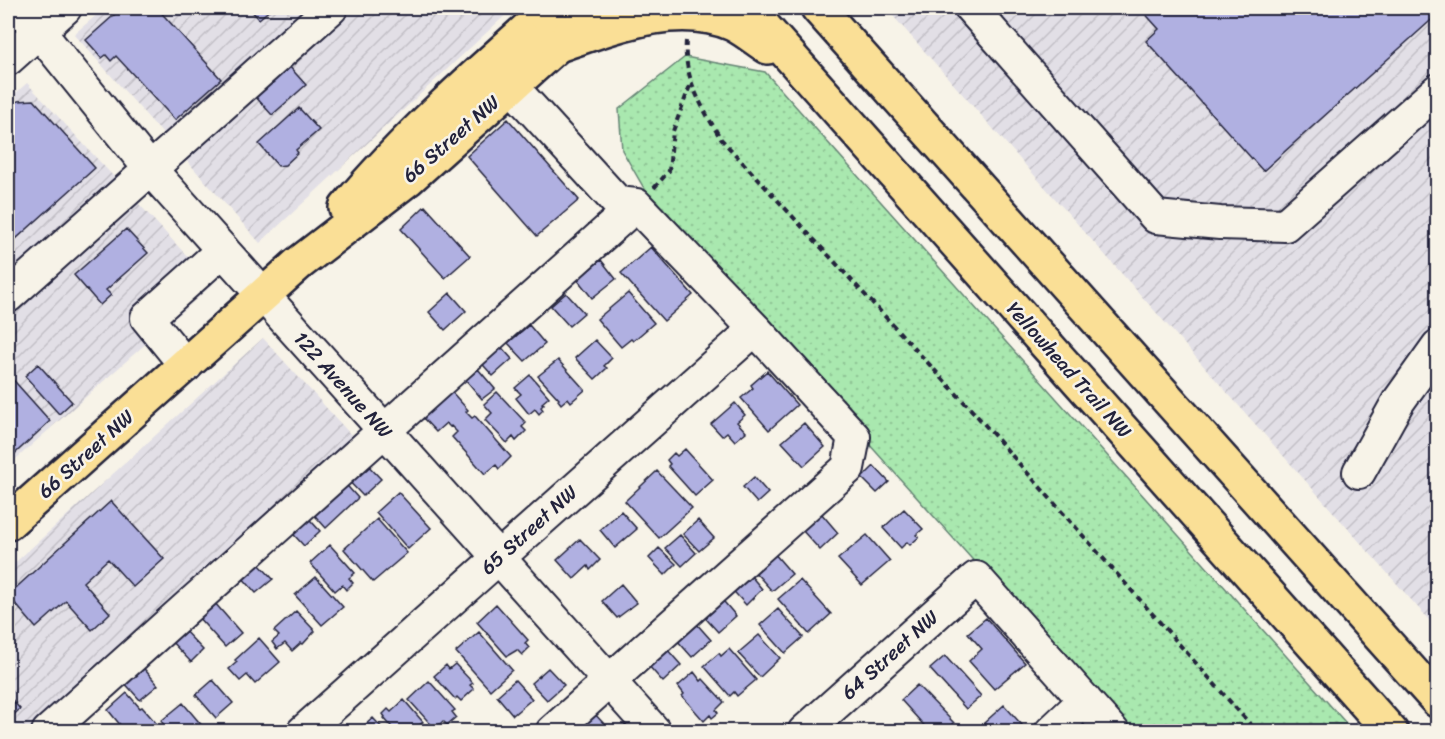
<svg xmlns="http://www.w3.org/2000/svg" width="1445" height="739" font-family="Sriracha,sans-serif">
<defs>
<pattern id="industrial-furrows" width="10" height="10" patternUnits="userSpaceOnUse" patternTransform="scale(1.5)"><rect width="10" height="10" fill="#e2dfe6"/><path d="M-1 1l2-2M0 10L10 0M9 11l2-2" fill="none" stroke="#c2bfc6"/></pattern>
<pattern id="grass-dots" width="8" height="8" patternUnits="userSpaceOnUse" patternTransform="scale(1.5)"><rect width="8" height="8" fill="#a9e8af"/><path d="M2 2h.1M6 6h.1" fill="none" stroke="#91c797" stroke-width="1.8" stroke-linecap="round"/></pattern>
</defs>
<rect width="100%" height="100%" fill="#f7f3e8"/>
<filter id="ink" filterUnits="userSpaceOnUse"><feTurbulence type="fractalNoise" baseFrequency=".0167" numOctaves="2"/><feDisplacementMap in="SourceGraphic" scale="12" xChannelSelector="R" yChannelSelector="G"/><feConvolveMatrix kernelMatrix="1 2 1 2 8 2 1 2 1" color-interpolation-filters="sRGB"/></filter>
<g filter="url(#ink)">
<path fill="url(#industrial-furrows)" d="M105,8h408l-253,235 -186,-209z
M886,8h551v621z
M27,83l186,201 -205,182v-366z
M263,338l89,98 -320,295 -24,1v-163z"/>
<path fill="url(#grass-dots)" stroke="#668575" stroke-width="1.5" d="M685,57l80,15 588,659h-227l-474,-529 -30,-52 -3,-41z"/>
<path fill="#b0b0e1" stroke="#22223b" stroke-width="1.5" d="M122,8h35l64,71 -46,41 -59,-64 -5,5 -5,-6 -4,3 -16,-18z
M249,8h23l-13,11z
M1140,8h298v6l-175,157 -117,-130 13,-12z
M288,65l18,20 -34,30 -18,-20z
M34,100l61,68 -87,78v-136l10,-9z
M299,108l20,22 -23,20 2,3 -13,12 -7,1 -19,-22z
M508,119l71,81 -42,36 -70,-80z
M425,206l45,50 -25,22 -44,-49z
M126,229l22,24 -42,37 5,5 -11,10 -26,-30z
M651,247l42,48 -29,26 -43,-48z
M601,260l15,19 -24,19 -15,-19z
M450,293l16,18 -21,19 -16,-18z
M566,293l18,20 -15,13 -18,-20z
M628,293l26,30 -21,18 -2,-2 -10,8 -24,-28z
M529,325l16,19 -20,17 -17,-18z
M495,340l17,19 -19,17 -17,-19z
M595,340l17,18 -8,8 3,2 -12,11 -20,-21z
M558,360l27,30 -14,12 -3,-4 -7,6 -3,-4 1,-1 -21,-23z
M38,364l34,38 -13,12 -34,-38z
M478,369l17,20 -13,10 -16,-19z
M767,371l30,34 -28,25 -28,-32 12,-10 -2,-3z
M8,374l42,47 -42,39z
M530,375l19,22 -7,6 2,1 -3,3 2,3 -4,4 -4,-5 -6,5 -13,-16 5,-4 -6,-6z
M449,389l19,21 -2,2 6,6 3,-2 36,41 -12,12 -3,-4 -11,9 -33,-37 5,-5 -6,-6 -1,1 -4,-4 -10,9 -13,-14 10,-9 -3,-4z
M497,392l29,31 -4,4 4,4 -10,10 -3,-4 -6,6 -22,-23 7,-7 -8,-9z
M735,403l10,12 -8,7 9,10 -11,9 -8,-9 -5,4 -11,-12z
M804,423l21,24 -21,19 -22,-24z
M685,449l28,31 -18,16 -27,-30 2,-2 -3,-4 7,-7 3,3z
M362,459l19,20 -18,17 -19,-20z
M874,466l15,16 -12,11 -15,-15z
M657,471l35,37 -33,30 -34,-37z
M754,477l14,16 -11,10 -14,-16z
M341,479l17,19 -32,30 -18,-20z
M398,492l33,36 -23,21 -32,-37z
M111,501l53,58 -31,28 -25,-28 -25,23 27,31 -18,17 -26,-29 -30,27 -28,-33z
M904,509l19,20 -7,6 3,2 -9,8 -3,-3 -6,6 -18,-20z
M302,511l18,20 -16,15 -18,-20z
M621,511l16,18 -22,19 -15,-18z
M821,513l17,20 -18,17 -18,-20z
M377,519l30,34 -34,29 -29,-33z
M698,520l16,18 -15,13 -16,-17z
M680,535l16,18 -14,13 -17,-18z
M867,535l23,26 -28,24 -24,-26z
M580,539l20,21 -10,10 -2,-4 -14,13 -17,-19z
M330,545l25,28 -6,5 4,5 -7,7 -4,-5 -7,6 -25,-28z
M659,548l17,16 -11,11 -16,-17z
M773,552l19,22 -20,17 -19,-21z
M257,562l16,17 -17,14 -15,-17z
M744,568l18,21 -16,16 -19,-21z
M316,577l27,30 -21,18 -27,-30z
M800,580l31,34 -22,20 -31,-35z
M621,584l16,19 -20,15 -15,-17z
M719,596l17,20 -18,16 -18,-20z
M214,602l27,31 -16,14 -28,-31z
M496,604l32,36 -3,3 4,5 -7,7 -5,-5 -10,6 -30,-34z
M778,609l25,28 -18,16 -25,-28z
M296,611l19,20 -12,13 -2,-1 -9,8 -7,-8 -8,6 -5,-7 7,-6 -5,-5z
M986,618l39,45 -31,26 -25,-28 13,-12 -14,-16z
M695,622l16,18 -19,17 -16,-18z
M180,626l23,24 -12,12 -23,-24z
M479,632l33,38 -22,20 -34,-38z
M759,635l21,23 -20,19 -22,-24z
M259,638l21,24 -25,22 -8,-9 -7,6 -11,-12 8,-7 -2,-2z
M666,648l15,17 -18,17 -15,-17z
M729,649l27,31 -19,16 -3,-4 -4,4 -26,-30 15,-13 2,3z
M945,656l36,40 -15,13 -36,-40z
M140,664l18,21 -18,15 -18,-20z
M455,664l18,19 -3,2 4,4 -13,12 -4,-4 -2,2 -21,-23 12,-11 3,4z
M548,668l16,17 -17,15 -16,-17z
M694,672l7,9 2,-2 21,23 -8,8 2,3 -6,5 -2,-3 -6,6 -22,-25 2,-2 -6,-8z
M213,680l20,23 -17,15 -20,-23z
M515,680l17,19 -19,16 -16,-19z
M429,681l26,29 -3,2 4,5 -9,8 -4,-4 -8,8 -26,-29z
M917,685l37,38 -9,9h-15l-29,-32z
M127,693l13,15 2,-1 22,25h-38l-18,-22z
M8,695l12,14 -12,11z
M404,700l19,22 -7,6 3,4h-23l-12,-14 1,-1 -2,-3 5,-5 3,3z
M183,703l21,25 -4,4h-30l-9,-11z
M1004,705l18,20 -8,7h-22l-8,-9z
M591,710l16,17 -2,1 3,4h-36z
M373,718l13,14h-29z"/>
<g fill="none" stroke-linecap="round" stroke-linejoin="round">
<defs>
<path id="minor" d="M20,8l130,161 505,563
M971,8l185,209 64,6 65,2 153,-135
M8,59l57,-51
M511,86l107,117 18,2 119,124 99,108 -6,31 -296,264
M8,296l323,-288
M186,366l-39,-48 76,-68
M1359,472l39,-70 40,-56
M48,732l588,-527
M303,732l452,-403
M804,732l172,-154 137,154
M1051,732l34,-32"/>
<path id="major" d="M346,208c61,-73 134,-137 205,-200
M8,523l290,-259 110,-85 191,-171"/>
<path id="highway" d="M747,8l644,724
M818,8l620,693
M544,13l4,-5
M558,45c54,-18 118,-45 175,-21 12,6 24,16 35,23"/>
</defs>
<use href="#minor" stroke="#22223b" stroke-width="36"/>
<use href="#major" stroke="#22223b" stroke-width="38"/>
<use href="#highway" stroke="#22223b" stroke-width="38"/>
<path stroke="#22223b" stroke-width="4" stroke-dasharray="6 4.5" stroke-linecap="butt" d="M686,41c-3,37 17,68 35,98l256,277 280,316
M654,188l15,-17 4,-40 18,-48"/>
<use href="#minor" stroke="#f7f3e8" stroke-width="32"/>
<use href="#major" stroke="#fadf96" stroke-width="33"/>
<use href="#highway" stroke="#fadf96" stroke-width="33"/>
</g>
</g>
<g text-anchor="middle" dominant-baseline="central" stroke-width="5" stroke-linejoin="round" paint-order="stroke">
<g font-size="20" fill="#22223b" stroke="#f7f3e8">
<text transform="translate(451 139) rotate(-41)">66 Street NW</text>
<text transform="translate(1069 370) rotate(48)">Yellowhead Trail NW</text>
<text transform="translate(343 385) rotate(48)">122 Avenue NW</text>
<text transform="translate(86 454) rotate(-42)">66 Street NW</text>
<text transform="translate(529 530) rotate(-42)">65 Street NW</text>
<text transform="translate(890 655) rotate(-42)">64 Street NW</text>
</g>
</g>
<rect width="1445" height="739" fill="none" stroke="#f7f3e8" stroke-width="30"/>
<rect x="15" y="15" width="1415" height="709" fill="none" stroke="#22223b" stroke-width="2" filter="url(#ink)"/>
</svg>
